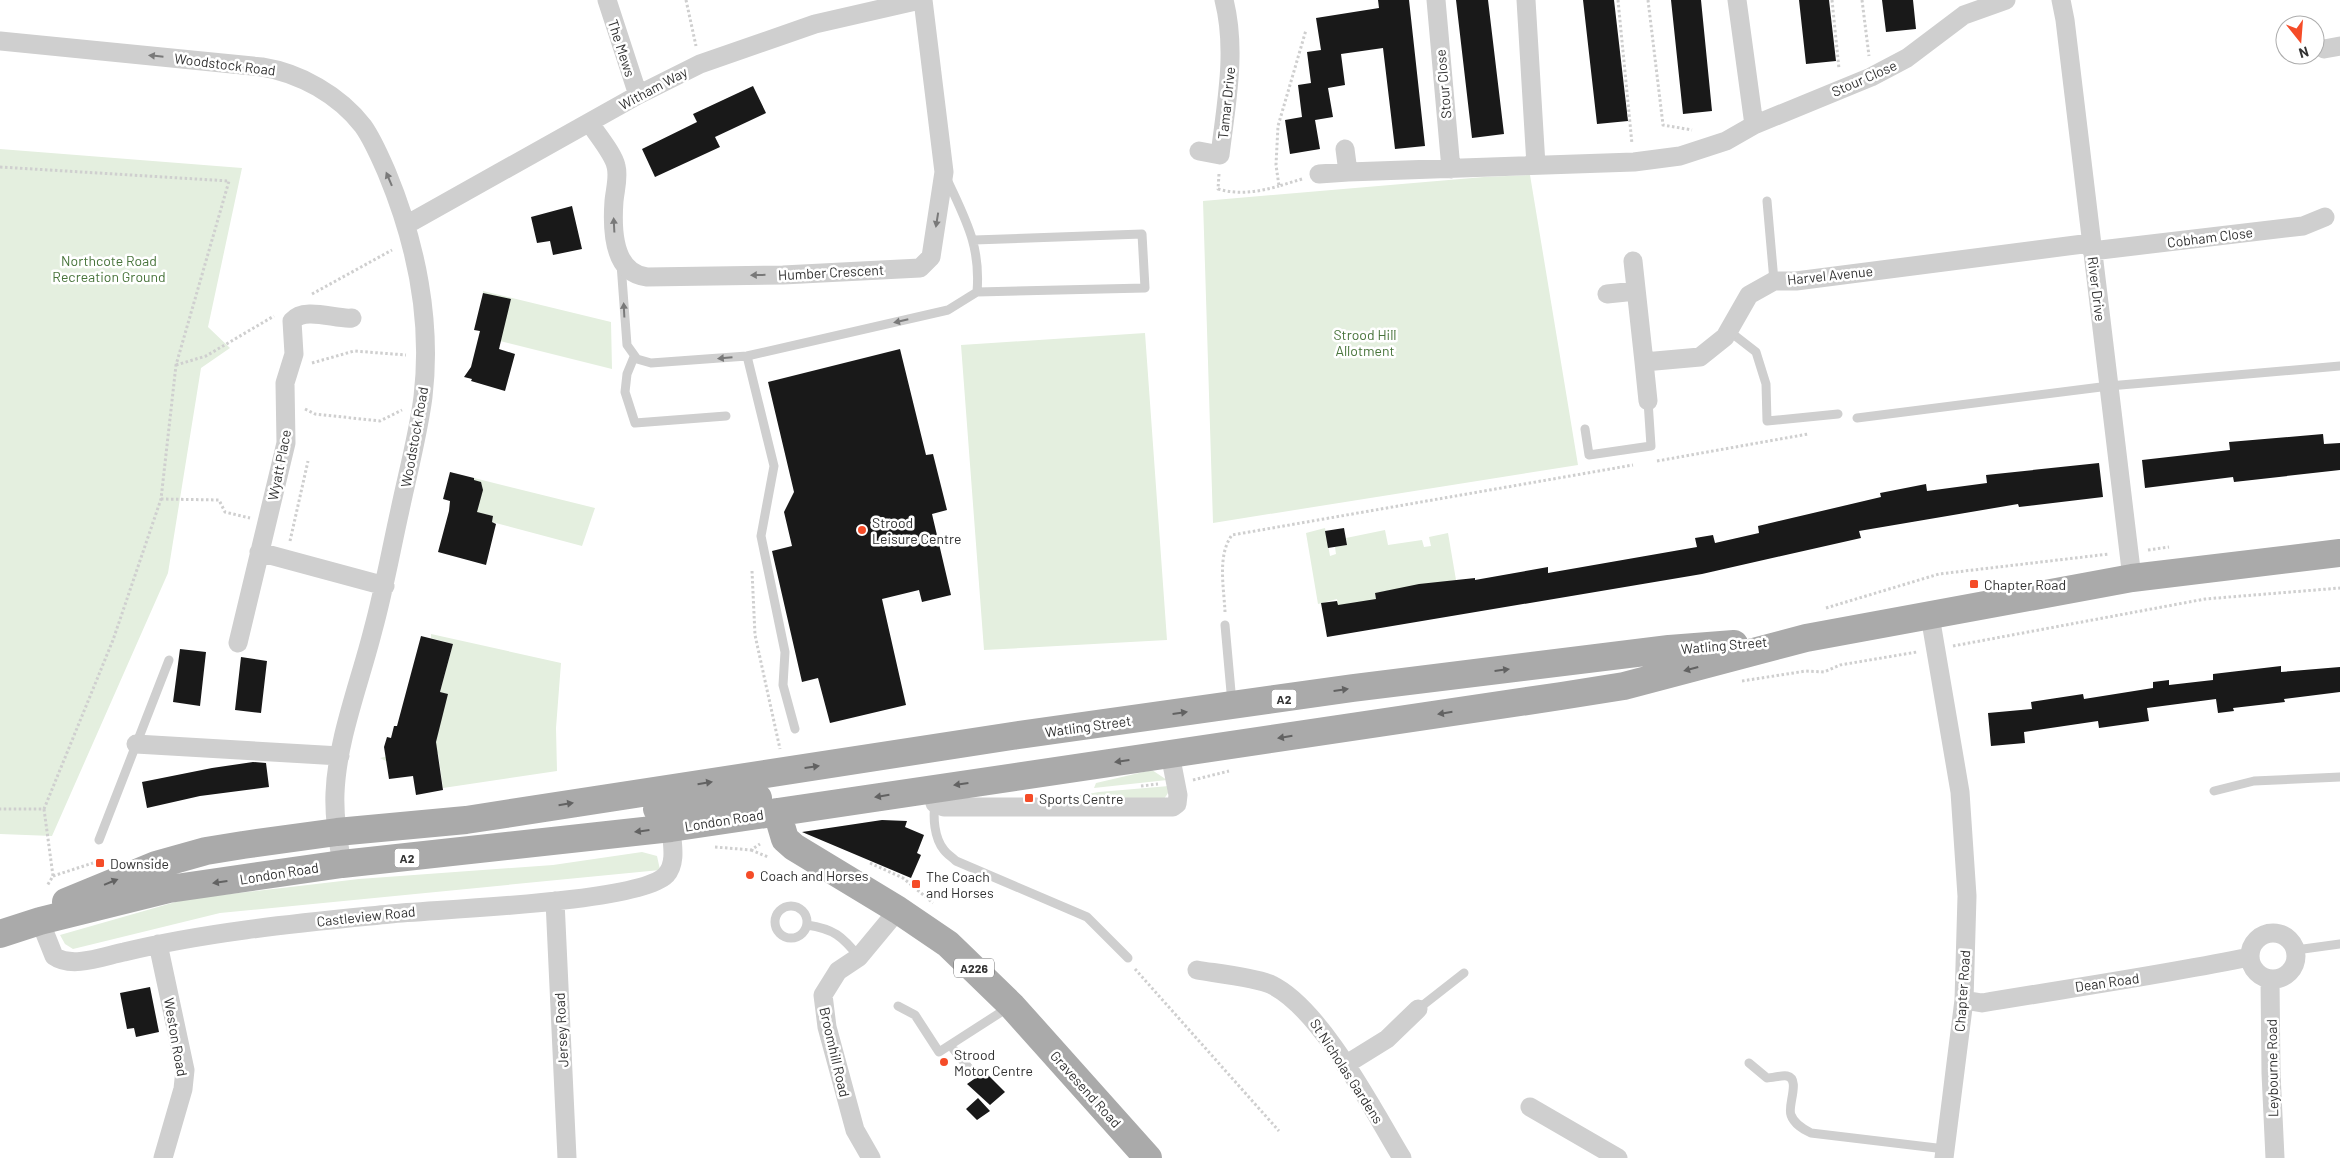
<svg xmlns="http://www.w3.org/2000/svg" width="2340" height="1158" font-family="Barlow,sans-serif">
<rect width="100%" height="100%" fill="#fff"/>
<path fill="#e4efdf" d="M0,149l242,19 -34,159 22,21 -29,20 -33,205 -116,263 -52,-2z
M1530,175l48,290 -365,58 -10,-322 281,-24z
M483,291l128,31 1,47 -120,-30 19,-39 -28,-7z
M1145,333l22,307 -183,10 -23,-305z
M474,478l121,30 -13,38 -90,-24 1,-6 -19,-4z
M1325,528l5,28 6,-2 -1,-7 12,-2 -1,-7 39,-8 3,15 34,-5 2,7 7,-1 -2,-9 19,-4 8,47 -81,13 2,10 -38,6 -2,-10 -19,5 -12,-71z
M431,634l130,29 -5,65 1,43 -114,17 -5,-35 -52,8 -6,-3 55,-13 12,-51 -7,-2 13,-48 -22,-6z
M1152,770l15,10 -73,8 2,-5z
M1169,786l-1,7 -4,6 -100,-1 35,-6z
M642,852l15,4 3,14 -440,43 -147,36 -8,-5 -5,-9 126,-36 173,-20 194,-14z"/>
<path fill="#191919" d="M1378,0h31l16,146 -30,3 -12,-101 -42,6 4,31 -17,3 5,29 -18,3 5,29 -30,5 -5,-34 17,-3 -4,-32 13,-2 -4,-31 14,-2 -5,-32 63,-10z
M1456,0h32l16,134 -32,4z
M1583,0h31l14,121 -31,3z
M1671,0h30l11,111 -29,3z
M1799,0h30l7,61 -30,3z
M1882,0h31l3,29 -30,3z
M753,86l13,27 -51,24 5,10 -65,30 -13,-28 55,-27 -4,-8z
M572,206l10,43 -29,6 -3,-14 -13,2 -6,-26z
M483,293l28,6 -12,50 16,5 -10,37 -34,-10 1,-2 -8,-2 7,-10 9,-36 -6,-1z
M900,349l26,106 7,-1 14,56 -15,4 19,81 -29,7 -3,-12 -37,9 24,106 -76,18 -12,-45 -16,4 -30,-131 20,-5 -8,-34 10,-20 -26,-110z
M2323,434l1,10 16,-1v27l-106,12 -1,-5 -88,11 -3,-28 88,-10 -1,-8z
M2099,463l4,34 -84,10 -1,-3 -159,27 2,7 -159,36 -375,63 -6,-34 16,-2 1,4 38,-6 -1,-6 44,-9 56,-6v2l73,-13v6l149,-26 -2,-9 18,-3 2,8 44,-10 -1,-7 123,-29 -1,-4 46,-9 1,7 60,-8 -1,-8z
M450,472l24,6v2l7,2 2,8 -6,22 16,4 -1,6 4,2 -10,41 -48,-13 11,-41 1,-10 -7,-2z
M1344,528l3,17 -19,3 -3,-17z
M421,636l32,8 -13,48 8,2 -12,48 7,48 -27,5 -3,-19 -24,3 -5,-32 3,-10 4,1 3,-12h3z
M180,649l26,3 -6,54 -27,-4z
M241,657l26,4 -6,52 -26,-3z
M2281,666v6l59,-5v25l-56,7 1,3 -52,6 1,3 -16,2 -2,-14 -69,9 2,13 -50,7 -1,-7 -74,11 1,11 -34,3 -3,-33 44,-4 -1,-7 52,-8 1,5 69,-11v-6l16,-2v5l44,-5v-6z
M253,762l13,1 3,24 -69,9 -53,12 -5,-26 70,-14z
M882,820l25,1 -2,6 19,8 -7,18 4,2 -10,23 -109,-46z
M150,987l9,45 -23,5 -2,-9 -7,1 -7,-36z
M983,1070l22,22 -15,13 -23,-21 10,-7z
M978,1098l12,13 -13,9 -11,-11z"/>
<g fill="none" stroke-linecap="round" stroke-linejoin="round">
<path stroke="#cfcfcf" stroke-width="3" stroke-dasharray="2.5 2.5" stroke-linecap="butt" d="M686,0l10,46
M1618,0l14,144
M1648,0l15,125 29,5
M1832,0l7,69
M1862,0l7,56
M0,167l229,14 -53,184 -15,134 -48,141 -69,169h-44
M1219,174l-1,15c21,6 40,3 61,-3
M1302,179l-23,7 -3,-21 2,-39 28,-96
M312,294l80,-44
M312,363l42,-12 52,4
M176,365l30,-9 68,-40
M305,409l10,5 65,7 22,-11
M1657,461l151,-27
M161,499l58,1 6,12 25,6
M290,541l18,-80
M2148,550l21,-3
M752,571l3,64 25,114
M1826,608l113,-34 170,-20
M1225,612c-1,-24 -8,-57 7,-77l401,-70
M1953,646l252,-47 135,-11
M1742,681l64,-10 18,1 16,-7 77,-13
M1193,780l36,-9
M1141,786l17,-2
M44,809l9,67 -6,10
M715,847l36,3 9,-6
M751,850l17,7
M870,863l33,15 30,25
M53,876l40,-13
M1135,969l144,162"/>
<path stroke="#cfcfcf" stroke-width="9" d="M1767,201l7,80
M974,240l168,-6 3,54 -168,4
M621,264l6,81 10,14 14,4 96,-7 201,-46 29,-18c4,-47 -12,-73 -31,-115
M1729,331l27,21 10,32 1,37 71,-7
M747,356l27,110 -13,70 24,116 -2,33 12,44
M634,357l-7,17 -2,18 10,31 91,-7
M1857,418l252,-32 231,-20
M1585,429l4,26 62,-9 -3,-45
M1225,625l7,78
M2214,791l40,-10 86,-4
M935,803c-2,14 -1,35 9,47 3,4 8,7 12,11l131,56 41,41
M99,840l70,-180
M775 922a16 16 0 1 1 32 0a16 16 0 1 1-32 0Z
M807,925c27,4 35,11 52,32
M2296,950l44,-6
M898,1006l17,9 24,37 70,-45
M1418,1009l46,-36
M950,1045l23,28
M1749,1063l18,15c6,0 14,-3 20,-2 14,3 0,30 4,39 3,9 12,14 20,18l134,16"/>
<path stroke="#cfcfcf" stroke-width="19" d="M607,0l31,95
M1436,0l15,169
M1526,0l10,165
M1737,0l17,125
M2061,0l4,20 67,558
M0,41l262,26c38,6 77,28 101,59 10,14 17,31 24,47 29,70 45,148 36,224 -5,38 -15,75 -23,113 -9,40 -16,80 -27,120 -13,52 -36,110 -38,163 -1,24 3,47 7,71
M2324,49l16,-3
M590,123c7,12 23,30 26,43 3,11 -1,24 -2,35 -2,27 -2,72 33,76l136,-2 137,-7 11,-11 13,-85 -21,-172
M1345,149l3,23 286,-10 46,-6 46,-15 28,-16 117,-48 36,-19 57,-43 42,-15
M1199,151l21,4c6,-51 17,-104 4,-155
M1319,174l29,-2
M406,225l232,-130 62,-31 115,-40 105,-24
M2092,251l211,-25 22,-9
M1633,261l11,101 56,-5 25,-20 24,-42 25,-14h22l295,-38
M1607,294l29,-3
M1644,362l4,39
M259,552l126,34
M1930,616l30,176 7,104 -3,104 -20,158
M238,643l48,-200 -1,-60 9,-29 -2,-33c13,-15 44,-1 60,-3
M136,744l204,12
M931,788l4,15 9,4h229l4,-3 1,-9 -8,-41
M555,901l12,257
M40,921l14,35c18,13 50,0 70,-4 87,-21 177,-29 266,-38 48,-5 249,-11 276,-39 11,-12 6,-32 5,-47
M2250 956a23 23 0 1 1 46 0a23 23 0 1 1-46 0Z
M158,944l27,126 -2,19 -20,69
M1197,970c17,3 62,8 75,15 49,24 101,125 130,173
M2270,979l1,94 4,85
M1964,1000l18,3c89,-15 179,-28 268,-46
M1345,1065l42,-26 31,-30
M1530,1107l88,51
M871,1158l-16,-28 -28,-103 -4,-32 15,-24 21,-14 39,-47"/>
<path stroke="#aaa" stroke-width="28" d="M657,809l98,-13 3,2
M777,812l8,27 9,8 104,63 50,34 64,62 136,152
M66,902l90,-37 50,-14 37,-6 94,-13 129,-12 546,-84 341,-48 316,-39 65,-5
M0,934l40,-13 129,-32 173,-25 329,-36 890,-132 63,-10 182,-48 326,-60 208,-25"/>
</g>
<defs><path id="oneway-solid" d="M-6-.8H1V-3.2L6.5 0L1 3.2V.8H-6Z" transform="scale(1.25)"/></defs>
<g fill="#797979">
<use href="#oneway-solid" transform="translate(156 56) rotate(-174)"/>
<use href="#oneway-solid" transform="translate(389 179) rotate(-113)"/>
<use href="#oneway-solid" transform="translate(937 220) rotate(99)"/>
<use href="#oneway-solid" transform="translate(614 225) rotate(-93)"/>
<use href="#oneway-solid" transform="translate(758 275) rotate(179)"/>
<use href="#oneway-solid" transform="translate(624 310) rotate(-93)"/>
<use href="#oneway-solid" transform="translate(901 321) rotate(167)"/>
<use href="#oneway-solid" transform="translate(725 358) rotate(175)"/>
</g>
<g fill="#626262">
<use href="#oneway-solid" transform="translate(1691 669) rotate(165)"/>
<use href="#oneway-solid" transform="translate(1502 670) rotate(-7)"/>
<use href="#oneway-solid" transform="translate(1341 690) rotate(-8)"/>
<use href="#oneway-solid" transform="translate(1180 713) rotate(-8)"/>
<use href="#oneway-solid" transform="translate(1445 713) rotate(171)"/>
<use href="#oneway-solid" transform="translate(1285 737) rotate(171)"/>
<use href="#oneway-solid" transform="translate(1122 761) rotate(172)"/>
<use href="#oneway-solid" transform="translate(812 767) rotate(-8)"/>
<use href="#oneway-solid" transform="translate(705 783) rotate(-9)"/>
<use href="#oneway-solid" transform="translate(961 784) rotate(172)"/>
<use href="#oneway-solid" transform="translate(882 796) rotate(171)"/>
<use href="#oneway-solid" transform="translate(566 804) rotate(-9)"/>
<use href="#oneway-solid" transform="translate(642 831) rotate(173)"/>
<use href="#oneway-solid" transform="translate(111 882) rotate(-22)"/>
<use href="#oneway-solid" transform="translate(220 882) rotate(172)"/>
</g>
<g fill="#f54c28" stroke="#fff" stroke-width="2">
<circle cx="862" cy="530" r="5"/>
<rect x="1969" y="579" width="10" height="10" rx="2.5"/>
<rect x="1024" y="793" width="10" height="10" rx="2.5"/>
<rect x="95" y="858" width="10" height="10" rx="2.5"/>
<circle cx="750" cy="875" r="5"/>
<rect x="911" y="879" width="10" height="10" rx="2.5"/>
<circle cx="944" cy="1062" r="5"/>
</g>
<g text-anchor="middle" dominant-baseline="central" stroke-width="5" stroke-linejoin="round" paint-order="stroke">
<g fill="#fff" stroke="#707070" stroke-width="1">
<rect x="1271.5" y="689.5" width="25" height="19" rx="4"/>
<rect x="394.5" y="848.5" width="25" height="19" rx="4"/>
<rect x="954" y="958.5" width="40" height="19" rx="4"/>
</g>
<g font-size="12" font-weight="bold" fill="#323232">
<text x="1284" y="699">A2</text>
<text x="407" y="858">A2</text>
<text x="974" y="968">A226</text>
</g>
<g font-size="14" fill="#323232" stroke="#fff">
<text transform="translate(622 48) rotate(72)">The Mews</text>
<text transform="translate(225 64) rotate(7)">Woodstock Road</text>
<text transform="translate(1864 78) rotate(-24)">Stour Close</text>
<text transform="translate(1443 84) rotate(-95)">Stour Close</text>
<text transform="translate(653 88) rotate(-28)">Witham Way</text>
<text transform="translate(1226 103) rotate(-84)">Tamar Drive</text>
<text transform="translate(2210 237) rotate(-7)">Cobham Close</text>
<text transform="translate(831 272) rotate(-3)">Humber Crescent</text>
<text transform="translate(1830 275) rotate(-6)">Harvel Avenue</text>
<text transform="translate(2097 289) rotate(83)">River Drive</text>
<text transform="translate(414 437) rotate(-80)">Woodstock Road</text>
<text transform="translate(279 465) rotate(-79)">Wyatt Place</text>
<text transform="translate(1724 645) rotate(-5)">Watling Street</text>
<text transform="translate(1088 726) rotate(-8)">Watling Street</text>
<text transform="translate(724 820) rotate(-9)">London Road</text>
<text transform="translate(279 873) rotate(-9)">London Road</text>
<text transform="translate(366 916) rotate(-6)">Castleview Road</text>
<text transform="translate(2107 982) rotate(-8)">Dean Road</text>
<text transform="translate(1962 991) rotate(-86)">Chapter Road</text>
<text transform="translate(561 1030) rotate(-93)">Jersey Road</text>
<text transform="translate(176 1037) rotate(80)">Weston Road</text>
<text transform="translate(835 1052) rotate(77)">Broomhill Road</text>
<text transform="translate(2272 1068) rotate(-91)">Leybourne Road</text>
<text transform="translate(1347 1071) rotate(57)">St Nicholas Gardens</text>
<text transform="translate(1086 1089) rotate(48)">Gravesend Road</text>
</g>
<g font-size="14" fill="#47733a" stroke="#fff">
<text x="109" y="260">Northcote Road<tspan x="109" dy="16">Recreation Ground</tspan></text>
<text x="1365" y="334">Strood Hill<tspan x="1365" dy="16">Allotment</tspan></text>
</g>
<g font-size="14" fill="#323232" stroke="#fff" text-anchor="start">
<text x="872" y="522">Strood<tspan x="872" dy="16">Leisure Centre</tspan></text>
<text x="1984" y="584">Chapter Road</text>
<text x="1039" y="798">Sports Centre</text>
<text x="110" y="863">Downside</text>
<text x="760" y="875">Coach and Horses</text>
<text x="926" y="876">The Coach<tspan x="926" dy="16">and Horses</tspan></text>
<text x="954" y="1054">Strood<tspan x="954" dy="16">Motor Centre</tspan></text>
</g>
</g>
<g transform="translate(2300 40) rotate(163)"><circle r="24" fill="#ffffff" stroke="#adadad"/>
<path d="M0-4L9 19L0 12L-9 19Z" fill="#f54c28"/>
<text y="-8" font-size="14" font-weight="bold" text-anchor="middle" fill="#323232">N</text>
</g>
</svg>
